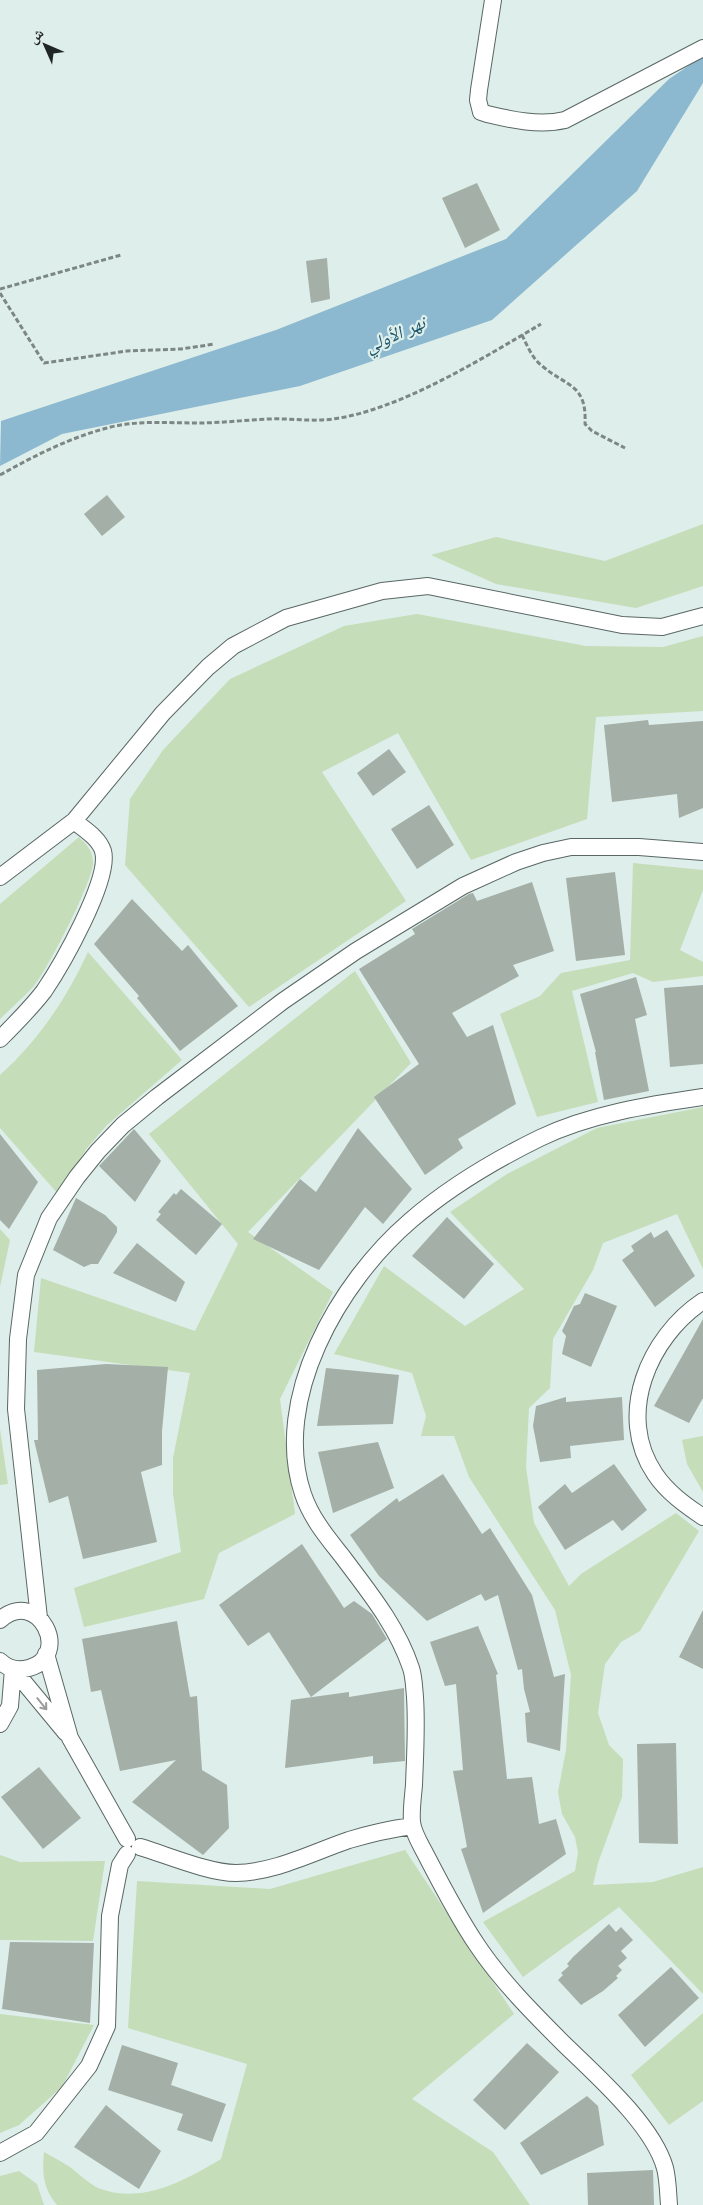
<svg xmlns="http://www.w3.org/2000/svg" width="703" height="2205" font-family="'Work Sans','Noto Naskh Arabic',sans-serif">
<rect width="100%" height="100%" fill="#deeeea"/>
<path fill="#c5ddb9" d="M703,524v62l-67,22 -140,-24 -65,-29 65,-18 109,24z
M417,614l169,32 77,1 40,-11v75l-107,6 -9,102 -116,41 -73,-127 -76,39 84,129 -157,106 -124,-142 5,-66 33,-49 67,-71 114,-53z
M79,837c8,8 14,14 14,26 0,18 -47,110 -60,124 -10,11 -22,21 -33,32v-115z
M633,863l70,7v20l-23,60 23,12v14l-50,6 -20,-9 -61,18 26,111 -61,15 -37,-103 40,-18 21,-23 69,-13z
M88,952l94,108 -75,65 -20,23 -29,46 -58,-66v-53c38,-34 67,-77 88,-123z
M355,971l56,92 -163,169 85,60 -53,107 15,115 -76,39 -15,46 -120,28 -10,-39 107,-36 -8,-59v-35l17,-85 -156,-21 7,-74 154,53 43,-87 -89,-110z
M703,1107v162l-26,-55 -74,29 -10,27 -40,69 -3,49 -21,20 -3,59 8,56 35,63 12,-12 95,-61 23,18 -59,100 -19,11 -16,22 -7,49 11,32 14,14 -1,38 -24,66 -5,22 60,-3 50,-15v127l-84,-87 -96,70 -40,-55 92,-51 3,-18 -3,-16 -13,-23 -4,-22 8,-42 5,-75 -16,-65 -86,-133 -15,-41h-33l5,-20 -14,-43 -78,-19 50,-88 81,60 59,-37 -74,-77 57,-38 90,-46z
M0,1229l10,11 -10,47z
M0,1429l8,55 -8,1z
M703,1436v56l-16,-28 -5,-24z
M405,1850l109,164 -102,85 81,53 37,53h-473c-14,-16 -15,-33 -13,-53 9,5 18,10 26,15 9,7 18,16 28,21 44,17 86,-7 123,-29l26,-95 -119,-36 9,-147 133,8z
M0,1855l20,7 85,-1 -12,80 -93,-1z
M703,2013v88l-34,24 -38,-50z
M0,2014l94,11 -32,62 -43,38 -19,8z
M19,2171l18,13 7,21h-44v-29z"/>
<path fill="#8cb9cf" d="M703,56v27l-66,108 -145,129 -192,66 -238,48 -62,32 1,-45 275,-91 230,-91 163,-160z"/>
<path fill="#a3afa7" d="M477,183l23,47 -35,18 -23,-50z
M327,258l3,41 -19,4 -5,-42z
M107,495l18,22 -23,19 -18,-22z
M648,720l1,5 54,-4v87l-24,10 -2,-24 -65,8 -8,-77z
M389,749l17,23 -33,24 -16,-23z
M429,805l25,40 -37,24 -26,-40z
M615,872l10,83 -49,6 -10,-83z
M532,882l22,69 -41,14 6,11 -67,37 15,24 26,-12 23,79 -58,35 5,9 -38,27 -51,-78 45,-33 -60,-95 56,-35 -3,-5 57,-35 4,-1 4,8z
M132,899l50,52 6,-6 50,61 -58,45 -43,-53 2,-2 -45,-52z
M636,977l11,38 -12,4 14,72 -45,9 -9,-48h1l-16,-58z
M703,985v79l-33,3 -6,-79z
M358,1128l54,61 -29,35 -18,-17 -46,63 -66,-31 47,-60 16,13z
M134,1129l27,32 -26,41 -36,-36z
M0,1134l38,48 -29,47 -9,-9z
M181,1189l41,35 -26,31 -40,-35 5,-6 -3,-2 16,-19 2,2z
M76,1198l29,17 12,12v5l-19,32h-7l-7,3 -31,-17z
M447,1217l47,47 -30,35 -52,-43z
M667,1230l28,46 -40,31 -33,-47 12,-9 -3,-5 20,-14 3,6z
M137,1243l48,39 -9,20 -63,-29z
M585,1293l32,13 -26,61 -29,-13 4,-18 -4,-5 12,-25 6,-2z
M703,1319v79l-14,25 -35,-17z
M106,1364l62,3 -6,64v34l-21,7 16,70 -74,17 -15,-63 -19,7 -15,-63h4l-1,-70z
M326,1368l73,7 -6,49 -76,2z
M566,1397v5l56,-5 2,43 -54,6 1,12 -31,4 -7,-36 3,-20z
M378,1442l16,46 -61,25 -15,-61z
M614,1464l33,46 -25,21 -9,-11 -48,30 -27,-43 27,-23 7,9z
M443,1474l39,60 8,-6 42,67 22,82 11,-3 -5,77 -33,-9 -2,-29 5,-1 -6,-23 -2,-20 -4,1 -20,-75 -13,6 -4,-7 -54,27 -48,-45 -29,-41 47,-37 2,4z
M302,1544l42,64 10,-7 18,13 15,25 -76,58 -42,-65 -21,14 -29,-41z
M703,1610v59l-24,-12z
M177,1621l13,76 7,-1 5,74 25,15 2,43 -26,27 -71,-53 44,-42 -56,11 -19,-81 -10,2 -9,-53z
M478,1626l20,48 -2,1 11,104 25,-2 7,47 17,-5 10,35 -83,59 -22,-64 6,-2 -14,-76 10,-1 -7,-86 -11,2 -15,-44z
M404,1688l1,73 -32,3v-8l-88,12 6,-68 58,-8v5z
M676,1743l2,101 -39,-1 -2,-99z
M39,1767l42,51 -38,31 -42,-52z
M609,1924l7,8 5,-5 12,13 -12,11 6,7 -9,8 4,4 -6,6 2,2 -15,13 -22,14 -23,-25 5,-5 -2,-2 8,-7 -2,-2 6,-7z
M10,1942l84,1 -4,80 -88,-14z
M671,1967l28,31 -54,49 -27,-32z
M527,2043l32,29 -54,58 -32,-30z
M122,2045l56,18 -7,22 55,19 -14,38 -35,-12 6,-16 -75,-24z
M587,2096l11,10 6,39 -63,30 -21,-32z
M106,2105l55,46 -22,38 -65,-42z
M653,2170l1,35h-66l-1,-32z"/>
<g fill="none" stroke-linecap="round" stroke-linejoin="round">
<defs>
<path id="minor" d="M493,0l-14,90 -1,10 3,12 6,2c25,6 53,12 78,6l138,-72
M0,877l74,-56 89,-108 45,-46 25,-21 53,-28 96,-27 46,-5 194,39 40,2 41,-11
M0,1039c15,-15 31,-31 44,-48 17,-25 67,-112 59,-140 -4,-13 -19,-22 -29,-30
M703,1301c-54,36 -88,114 -48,173 12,18 30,31 48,43
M39,1618l-23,-209 2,-70 8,-64 23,-57 28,-41 21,-26 25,-26 34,-28 126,-96 73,-50 107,-65 53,-24 27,-9 28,-6h68l64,5
M0,1620c38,-34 73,36 29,48 -11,3 -21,1 -29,-7
M46,1654l24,84 57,101
M13,1669l53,64
M0,1724l10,-18 3,-37
M140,1847c27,8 69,26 96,26 40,-1 75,-20 113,-33 20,-6 42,-11 63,-14
M0,2153l36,-20 53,-67 18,-40 3,-110 10,-51 7,-11
M669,2205c-1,-12 -1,-25 -4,-37 -12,-43 -69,-93 -101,-124 -31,-31 -63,-63 -87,-99 -19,-28 -35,-59 -51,-90 -5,-10 -13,-22 -14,-33 -1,-12 1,-25 2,-37 1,-29 3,-58 1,-88 -1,-10 -1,-20 -4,-29 -14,-42 -42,-76 -69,-112 -15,-19 -31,-38 -39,-62 -32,-95 36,-212 107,-273 38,-33 85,-61 130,-83 50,-24 108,-33 163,-41"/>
</defs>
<use href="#minor" stroke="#596764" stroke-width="18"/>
<path stroke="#7c8784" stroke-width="3" stroke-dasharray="5 2.5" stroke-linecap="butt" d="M0,289l121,-34
M0,293l44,70 83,-12 54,-2 34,-5
M522,335c5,10 10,23 19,30 25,22 46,18 44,59l7,7 33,17
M0,475c34,-19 69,-37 107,-47 29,-8 60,-5 90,-5 24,0 48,-3 72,-4 21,-1 42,3 64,0 67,-9 150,-61 208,-95"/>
<use href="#minor" stroke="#fff" stroke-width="16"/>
</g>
<defs><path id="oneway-shaft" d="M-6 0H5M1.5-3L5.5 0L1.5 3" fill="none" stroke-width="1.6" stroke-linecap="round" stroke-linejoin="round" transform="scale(1.25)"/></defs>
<use stroke="#9b9d9c" href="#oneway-shaft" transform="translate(42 1704) rotate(51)"/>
<g text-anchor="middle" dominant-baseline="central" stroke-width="4.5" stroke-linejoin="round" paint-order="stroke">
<g font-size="18" font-style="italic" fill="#1b546b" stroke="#deeeea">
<text transform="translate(395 334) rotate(-24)">نهر الأولي</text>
</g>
</g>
<g transform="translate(45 45) rotate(315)" stroke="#deeeea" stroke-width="4" paint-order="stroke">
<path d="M0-4L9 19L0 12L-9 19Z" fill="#202624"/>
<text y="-8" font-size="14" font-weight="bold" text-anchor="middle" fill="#202624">ش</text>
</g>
</svg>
